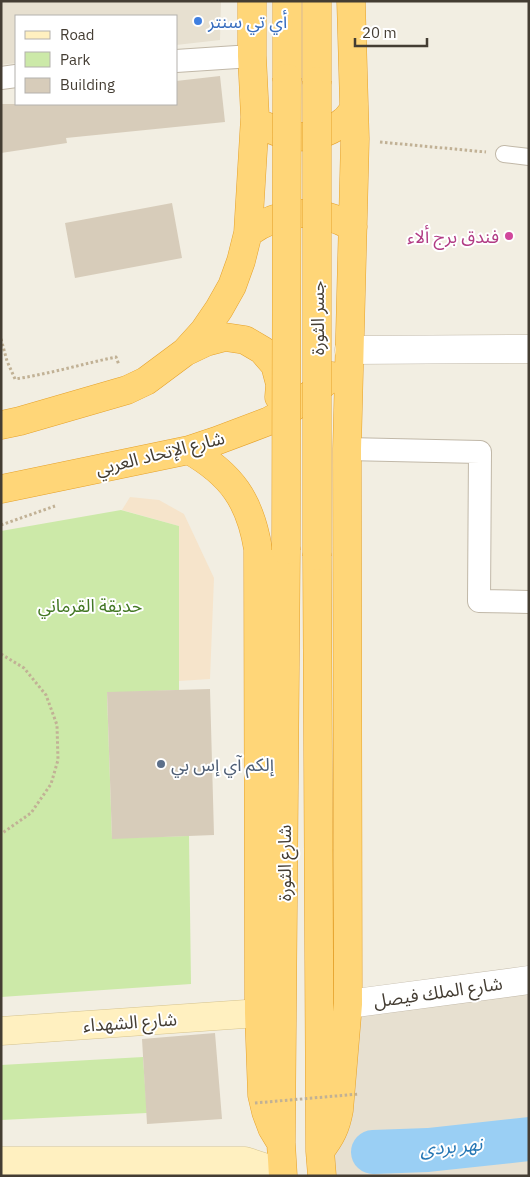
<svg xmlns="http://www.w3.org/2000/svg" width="530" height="1177" font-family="'IBM Plex Sans','Noto Sans Arabic',sans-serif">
<rect width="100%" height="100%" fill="#f2eee2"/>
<path fill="#e7e0d0" d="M1,1h220l-1,39 -44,5v-29h-160v47l-15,2z
M529,980v196h-207l26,-172z"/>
<path fill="#f6e4cb" d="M130,497l29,3 25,14 30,64 -4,101 -31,2v-155l-57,-16z"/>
<path fill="#cce9a8" d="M121,510l58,16v164l-72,3 5,145 77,-2 2,148 -190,13v-466z
M143,1057l4,56 -146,7v-55z"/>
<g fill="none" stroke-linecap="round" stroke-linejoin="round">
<path stroke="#9acff4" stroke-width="44" d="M373,1152l55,-2 101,-11"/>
</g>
<path fill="#d7ccba" d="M220,76l5,46 -159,16 1,5 -66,10v-49h175v-23z
M172,203l10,55 -107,20 -10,-55z
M210,689l4,146 -102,4 -5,-147z
M215,1033l7,86 -75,5 -5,-85z"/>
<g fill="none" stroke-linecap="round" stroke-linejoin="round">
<defs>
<path id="pedestrian" d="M504,154l25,3"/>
<path id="minor" d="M176,61l76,-5
M1,78l15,-2
M347,449l133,3 -1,149 50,1"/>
<path id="tertiary" d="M349,350l180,-1
M348,1004l181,-24"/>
<path id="secondary" d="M1,1031l258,-18
M1,1161h244l37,12"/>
<path id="trunk" d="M287,1v77
M317,81v-80
M266,126c23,16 56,14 78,-5 4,-3 7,-8 10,-12
M248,233c34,-24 68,-26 105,-6
M185,352l19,-21 15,-22 13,-23 9,-25 7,-28 7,-116 -3,-61v-55
M1,425l19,-4 107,-31 19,-9 39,-29 21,-10 19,-5 20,3 17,10 13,15 5,19 -1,13
M189,450c42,24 61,50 69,99l1,464 3,82 4,17 6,16 9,15
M1,489l188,-39 27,-9 53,-20 23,-13 22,-16 18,-16
M317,556l3,595 2,25
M320,1151c11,-14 16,-24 19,-41l9,-106 -1,-555 8,-310 -4,-138
M283,1176l-2,-33 5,-593"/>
</defs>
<use href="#pedestrian" stroke="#c1b8a8" stroke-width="18"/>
<use href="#minor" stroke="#c1b8a8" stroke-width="24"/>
<use href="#tertiary" stroke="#c1b8a8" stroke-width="29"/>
<use href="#secondary" stroke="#d5c38f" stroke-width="29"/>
<use href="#trunk" stroke="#e5a12a" stroke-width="29"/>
<path stroke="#c1b195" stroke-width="3" stroke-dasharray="2.5 2.5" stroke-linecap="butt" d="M380,142l106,10
M1,339l6,22 8,18c34,-5 67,-15 101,-22l3,8
M1,525l54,-19
M1,654l23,14 22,27 11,30 1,35 -7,24 -20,29 -30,21"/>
<use href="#pedestrian" stroke="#fff" stroke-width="16"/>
<use href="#minor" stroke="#fff" stroke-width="22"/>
<use href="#tertiary" stroke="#fff" stroke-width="28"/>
<use href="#secondary" stroke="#fff0c0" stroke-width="28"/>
<use href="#trunk" stroke="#ffd678" stroke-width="28"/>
<defs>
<path id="trunk-bridge" d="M317,81v475
M286,550l1,-472"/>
</defs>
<use href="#trunk-bridge" stroke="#e5a12a" stroke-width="29" stroke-linecap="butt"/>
<path stroke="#c1b195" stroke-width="3" stroke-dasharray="2.5 2.5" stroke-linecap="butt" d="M255,1103l104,-9"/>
<use href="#trunk-bridge" stroke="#ffd678" stroke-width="28"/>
</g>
<circle fill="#3f7fe0" stroke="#fff" stroke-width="2" cx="198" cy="21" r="5"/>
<circle fill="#d1479c" stroke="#fff" stroke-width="2" cx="509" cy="236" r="5"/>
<circle fill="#5c6f8a" stroke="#fff" stroke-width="2" cx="161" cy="764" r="5"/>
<g text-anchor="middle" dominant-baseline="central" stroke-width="4" stroke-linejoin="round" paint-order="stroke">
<g font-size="18" fill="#366cbe" stroke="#fff" text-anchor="start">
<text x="208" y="21">أي تي سنتر</text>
</g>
<g font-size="18" fill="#b23c85" stroke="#fff" text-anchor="end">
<text x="499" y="236">فندق برج ألاء</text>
</g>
<g font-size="18" fill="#443d33" stroke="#fff">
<text transform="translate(317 318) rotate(-90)">جسر الثورة</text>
<text transform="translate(160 453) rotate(-14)">شارع الإتحاد العربي</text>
<text transform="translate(284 863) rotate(-90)">شارع الثورة</text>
<text transform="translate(438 992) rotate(-8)">شارع الملك فيصل</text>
<text transform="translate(130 1022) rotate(-4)">شارع الشهداء</text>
</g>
<g font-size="18" fill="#437824" stroke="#fff">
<text x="90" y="605">حديقة القرماني</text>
</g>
<g font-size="18" fill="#4e5e75" stroke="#fff" text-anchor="start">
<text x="171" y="764">إلكم آي إس بي</text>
</g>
<g font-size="19" font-style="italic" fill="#2778b5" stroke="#fff">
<text transform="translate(451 1146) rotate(-5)">نهر بردى</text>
</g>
</g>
<rect width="530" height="1177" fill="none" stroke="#443d33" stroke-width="5"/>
<rect x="15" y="15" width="162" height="90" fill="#ffffff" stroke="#b4b1ad"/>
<rect x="25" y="31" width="25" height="8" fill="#fff0c0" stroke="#b4b1ad"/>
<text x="60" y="40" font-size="15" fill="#443d33">Road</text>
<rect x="25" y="52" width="25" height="15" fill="#cce9a8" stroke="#b4b1ad"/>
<text x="60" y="65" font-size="15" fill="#443d33">Park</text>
<rect x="25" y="78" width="25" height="15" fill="#d7ccba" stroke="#b4b1ad"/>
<text x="60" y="90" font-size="15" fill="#443d33">Building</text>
<path d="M355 38v8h72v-8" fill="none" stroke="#443d33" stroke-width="2.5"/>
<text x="362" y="38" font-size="15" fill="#443d33" stroke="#ffffff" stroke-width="4" paint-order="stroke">20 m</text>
</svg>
